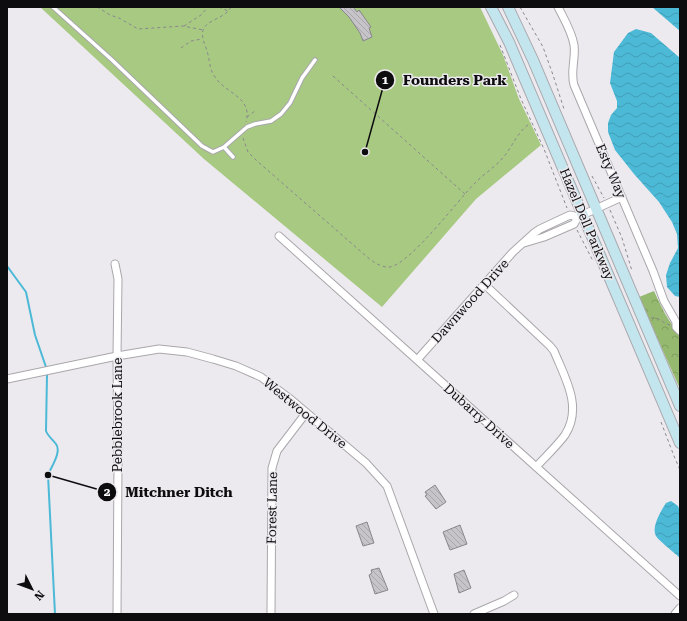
<svg xmlns="http://www.w3.org/2000/svg" width="687" height="621" font-family="'Roboto Serif',serif">
<defs>
<pattern id="forest-crowns" width="20" height="18" patternUnits="userSpaceOnUse"><rect width="20" height="18" fill="#96b970"/><path d="M2 6a3 3 0 1 1 6 0M12 15a3 3 0 1 1 6 0" fill="none" stroke="#809e60"/></pattern>
<pattern id="water-waves" width="16" height="10" patternUnits="userSpaceOnUse"><rect width="16" height="10" fill="#4cb9d6"/><path d="M0 5q4-4 8 0t8 0" fill="none" stroke="#419eb6"/></pattern>
<pattern id="building-back-hatch" width="6" height="6" patternUnits="userSpaceOnUse"><rect width="6" height="6" fill="#c7c4c9"/><path d="M-1 5l2 2M0 0l6 6M5-1l2 2" fill="none" stroke="#aaa7ab"/></pattern>
</defs>
<rect width="100%" height="100%" fill="#edeaef"/>
<path fill="url(#forest-crowns)" d="M654,291c7,15 14,31 26,43v55l-41,-92z"/>
<path fill="#a7c982" d="M40,7h440l23,48 16,44 22,46 -65,54 -94,108 -178,-148z"/>
<path fill="url(#water-waves)" d="M652,7h28v24z
M636,29l15,4 29,25v239l-5,-1 -8,-9 -1,-12 4,-12 8,-15 -1,-14 -5,-12 -13,-20 -25,-28 -19,-24 -7,-18v-9l3,-8 6,-7v-7l-7,-18 4,-31 14,-19z
M671,501l7,5 2,5v47c-5,-5 -21,-17 -24,-22 -5,-9 5,-25 10,-33z"/>
<g fill="none" stroke-linecap="round" stroke-linejoin="round">
<path stroke="#4cb9d6" stroke-width="2" d="M7,266l19,26 9,43 11,32
M47,375l-1,56c2,5 6,8 10,13 6,8 -5,23 -8,31l7,139"/>
</g>
<path fill="url(#building-back-hatch)" stroke="#89878b" d="M339,7h14l4,5 2,-2 12,17 -2,1 3,9 -9,4 -3,-8 -11,-16z
M435,485l11,17 -10,7 -11,-13 2,-1 -2,-3z
M367,522l7,21 -11,3 -7,-20z
M460,525l7,19 -17,6 -7,-18z
M379,568l9,22 -13,4 -6,-19 3,-2 -1,-3z
M464,570l7,18 -12,5 -5,-19z"/>
<g fill="none" stroke-linecap="round" stroke-linejoin="round">
<defs>
<path id="lane" d="M53,7l58,52 91,87 11,6 11,-5 9,10
M224,147l23,-20 8,-3 16,-3 10,-7 9,-11 12,-25 13,-18"/>
<path id="street" d="M558,7c6,12 14,25 16,38 2,13 -4,27 0,40l79,186 11,30 12,21v5l4,4
M279,236l401,360
M524,243l20,-6 30,-13 4,-7
M115,264l3,15 -1,77 1,107 -1,151
M484,284l66,62 4,5c11,27 29,56 11,84 -8,11 -19,21 -29,32
M417,360l96,-108 21,-19 6,-4 30,-14 8,2 44,-20
M7,379l110,-23 42,-7 28,3 26,7 23,7 25,11 28,21 77,65 21,23 47,128
M271,614l1,-146 5,-17 29,-38
M474,614l30,-13 10,-6
M675,614l5,-6"/>
<path id="secondary" d="M491,7l18,35 171,401
M508,7l25,53 147,346"/>
</defs>
<use href="#lane" stroke="#aaa7ac" stroke-width="5.5"/>
<use href="#street" stroke="#aaa7ac" stroke-width="9"/>
<use href="#secondary" stroke="#aaa7ac" stroke-width="12"/>
<path stroke="#8a888c" stroke-width="1" stroke-dasharray="3 3" stroke-linecap="butt" d="M97,7l13,8 9,3 19,11 45,-3 20,4
M219,7l9,4
M231,7c-6,12 -24,12 -28,23 -2,8 2,14 4,21 3,9 2,18 8,26 11,17 38,20 31,45
M520,7l23,40 10,28 11,34
M184,26l17,-11 7,-8
M500,45l21,54 23,50 23,59
M181,48l10,-7 11,-2
M333,76l132,118
M247,117l8,-6
M243,138l5,14 9,9 109,95c6,5 15,12 24,11 21,-4 68,-67 85,-84 10,-10 23,-18 31,-29 8,-11 13,-24 25,-31
M592,176l12,22
M610,210l12,28 10,33
M577,230l16,31
M651,318c8,-2 12,6 19,7
M661,422l13,34 6,14"/>
<use href="#lane" stroke="#fff" stroke-width="3.5"/>
<use href="#street" stroke="#fff" stroke-width="7"/>
<use href="#secondary" stroke="#c3e6ee" stroke-width="10"/>
</g>
<g text-anchor="middle" dominant-baseline="central" stroke-width="3" stroke-linejoin="round" paint-order="stroke">
<g font-size="13" fill="#0d0c0e" stroke="#edeaef">
<text transform="translate(611 171) rotate(67)">Esty Way</text>
<text transform="translate(587 224) rotate(67)">Hazel Dell Parkway</text>
<text transform="translate(470 301) rotate(-48)">Dawnwood Drive</text>
<text transform="translate(305 413) rotate(39)">Westwood Drive</text>
<text transform="translate(117 415) rotate(-90)">Pebblebrook Lane</text>
<text transform="translate(479 416) rotate(42)">Dubarry Drive</text>
<text transform="translate(272 508) rotate(-89)">Forest Lane</text>
</g>
</g>
<path fill="none" stroke="#0d0c0e" stroke-width="1.5" d="M365 152L385 80M48 475L107 492"/>
<g fill="#0d0c0e" stroke="#edeaef" stroke-width="1.5">
<circle cx="365" cy="152" r="4"/>
<circle cx="48" cy="475" r="4"/>
<circle cx="385" cy="80" r="10"/>
<circle cx="107" cy="492" r="10"/>
</g>
<g font-size="12" text-anchor="middle" font-weight="bold" fill="#fff">
<text x="385" y="84">1</text>
<text x="107" y="496">2</text>
</g>
<g font-size="14" text-anchor="middle" font-weight="bold" fill="#0d0c0e" stroke="#edeaef" stroke-width="3" stroke-linejoin="round" paint-order="stroke">
<text x="455" y="85">Founders Park</text>
<text x="179" y="497">Mitchner Ditch</text>
</g>
<rect width="687" height="621" fill="none" stroke="#0d0c0e" stroke-width="16"/>
<g transform="translate(32 589) rotate(132)" stroke="#edeaef" stroke-width="3" paint-order="stroke">
<path d="M0-3L7 15L0 10L-7 15Z" fill="#0d0c0e"/>
<text y="-6" font-size="11" font-weight="bold" text-anchor="middle" fill="#0d0c0e">N</text>
</g>
</svg>
